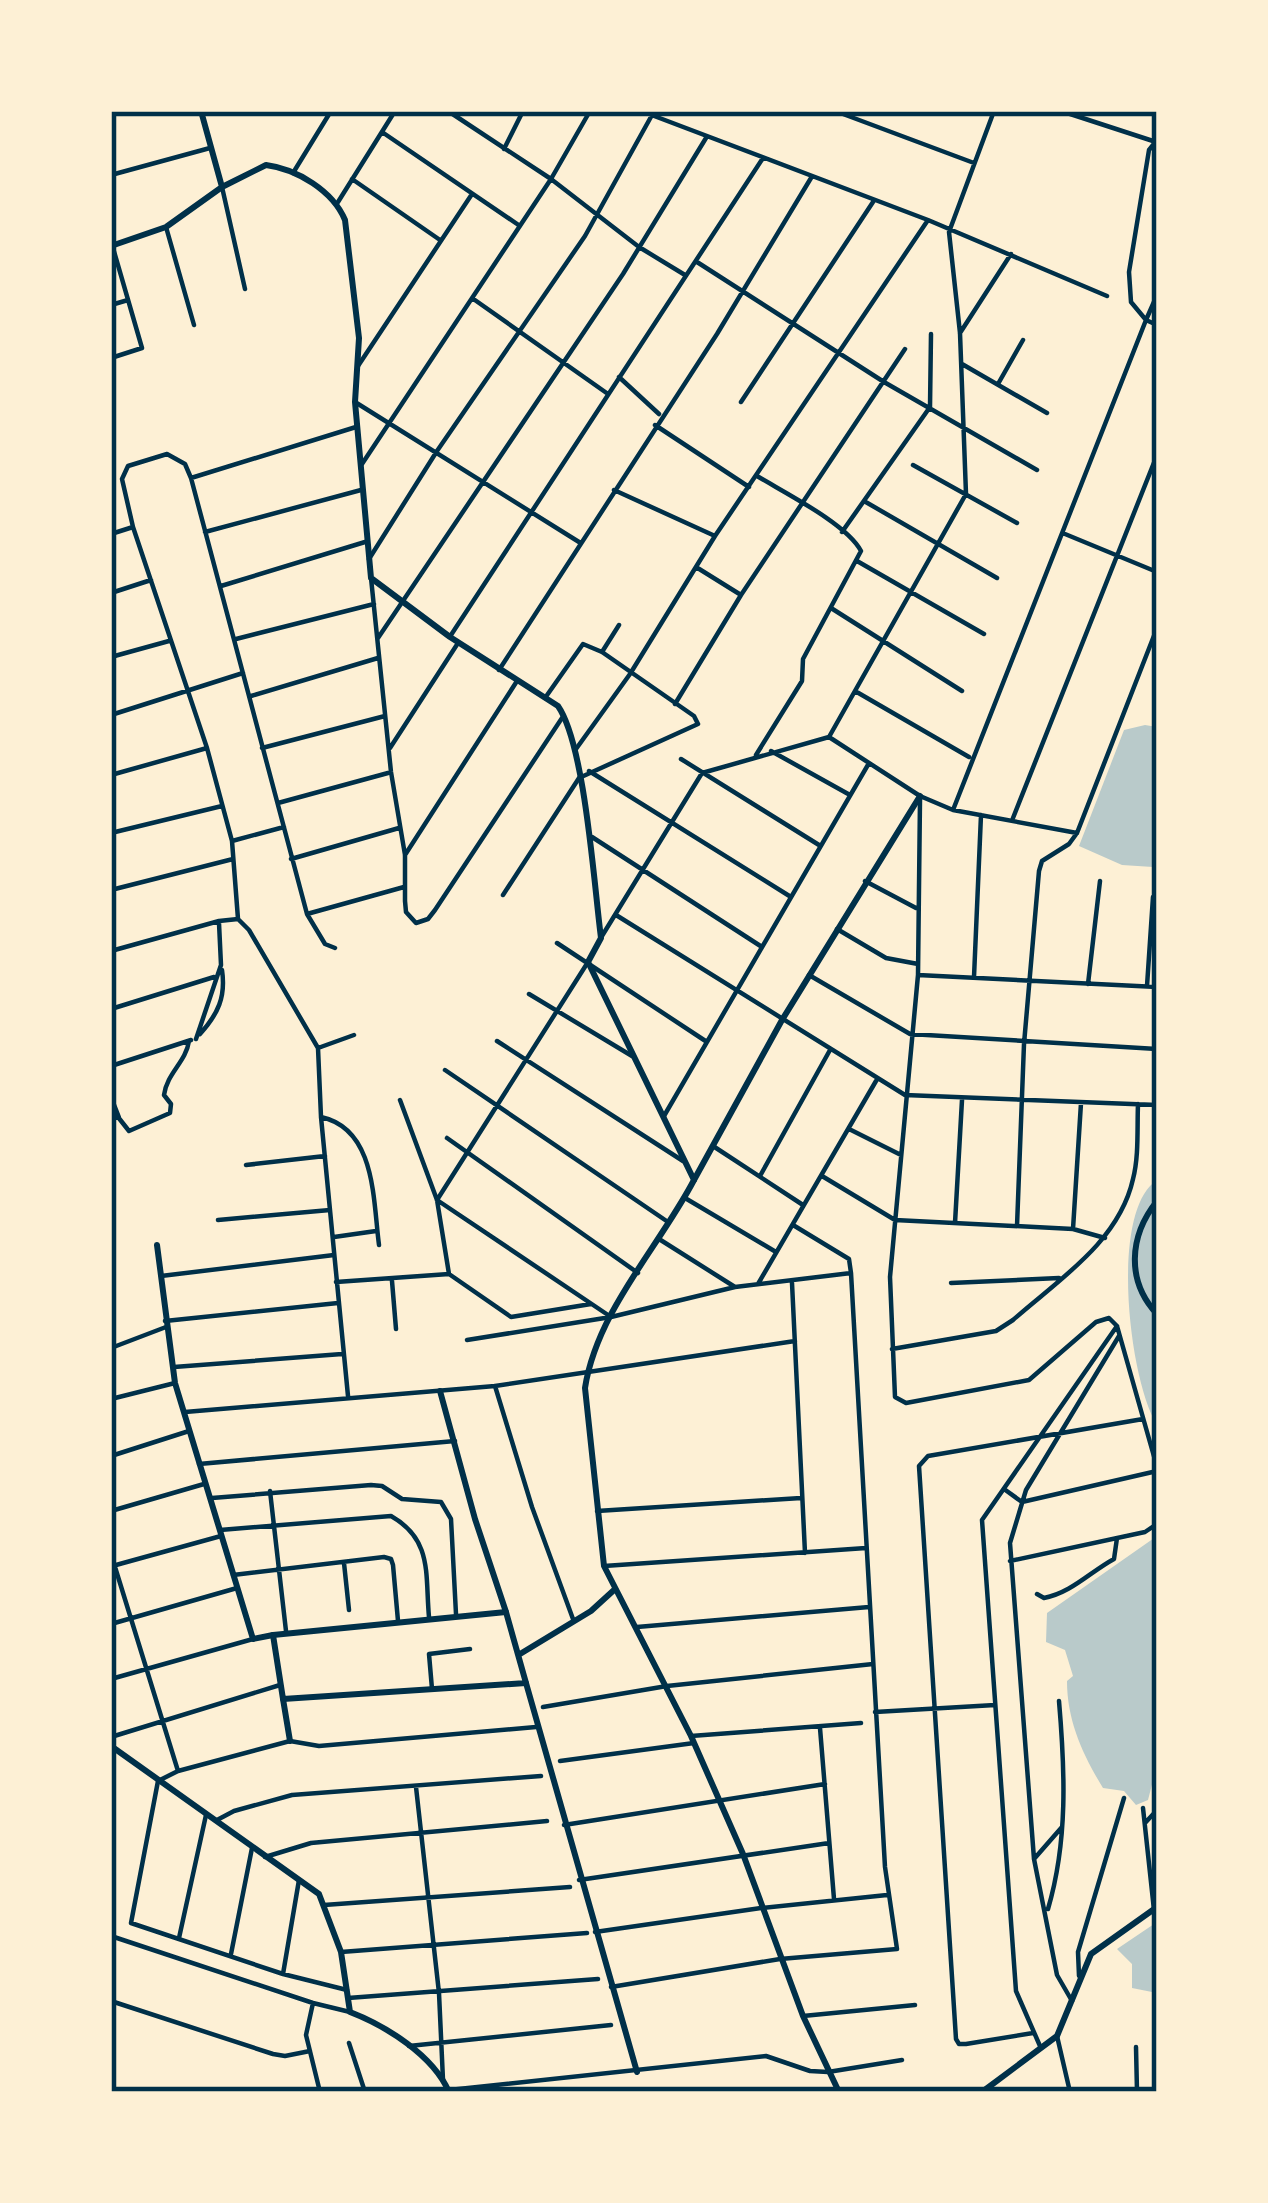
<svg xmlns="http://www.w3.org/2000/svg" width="1268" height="2203" font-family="'Public Sans',sans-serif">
<rect width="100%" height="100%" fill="#fdf0d5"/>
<path fill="#b9caca" d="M1145,725l12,2v147l-4,-7 -31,-2 -43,-19 45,-116z
M1157,1180v245c-28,-45 -48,-214 0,-245z
M1157,1536v229l-9,35 -12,5 -12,-14 -21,-3c-20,-33 -36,-67 -36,-107l6,-5 -8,-26 -19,-8 1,-29z
M1157,1922v71l-25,-5v-24l-15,-15z"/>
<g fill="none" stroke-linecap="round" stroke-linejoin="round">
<path stroke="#003049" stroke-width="4.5" d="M448,111l103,68 88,68 46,28
M641,111l287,109 179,76
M835,111l139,52
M1061,111l92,30
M382,132l138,94
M504,149l19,-38
M293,173l38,-62
M111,175l99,-27
M352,179l88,61
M222,187l23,102
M338,202l57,-91
M166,227l28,98
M111,241l31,107 -31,10
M697,262l187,120 153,88
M1157,295l-11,25 11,5
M472,298l136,96
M111,305l17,-5
M960,333l51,-79
M962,364l85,49
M358,366l114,-172
M619,377l40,37
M998,384l25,-44
M355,402l224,140
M741,402l132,-200
M655,425l94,62
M362,464l189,-285 39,-68
M913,465l104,58
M191,478l165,-51
M614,490l101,46
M864,501l133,77
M205,532l156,-42
M842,532l88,-125 1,-73
M111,534l22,-7
M1065,534l92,38
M369,559l68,-108 148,-215 67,-121
M857,561l127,73
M696,567l45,28
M371,578l20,194 14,83v46l1,11 10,11 12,-4 7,-9 127,-192
M221,586l144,-44
M111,593l40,-13
M831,608l131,83
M451,635l312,-477
M378,638l245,-364 83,-136
M236,639l138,-35
M602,652l17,-27
M111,657l58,-16
M499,670l218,-336 94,-156
M855,691l114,66
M251,696l127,-38
M675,704l66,-109 164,-246
M111,715l132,-42
M829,737l137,-243 -6,-161 -11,-101 45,-121
M829,737l91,59 33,14 124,23
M262,748l123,-32
M390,748l68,-105
M576,749l54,-75 85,-138 213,-316
M771,751l79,44
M756,755l46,-74 1,-22 58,-108c-14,-27 -76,-58 -104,-75
M681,759l138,86
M589,771l202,126
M111,775l96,-27
M920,799l-2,176 -28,302 5,120 11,6 123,-23 67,-58 13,-4 8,8
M278,803l110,-30
M953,810l193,-490 -15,-18 -2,-30 20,-122 8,-10
M1013,818l144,-363
M111,833l111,-27
M592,837l170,110
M232,841l52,-14
M405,855l112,-174
M291,859l108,-31
M865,881l51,27
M111,890l122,-31
M503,895l76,-117 119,-54 -4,-8 -92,-64 -19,-8 -38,54
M307,914l97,-27
M616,915l289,180 252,10
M238,919l-6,-78 -25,-93 -74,-221 -11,-48 6,-13 39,-12 18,10 6,14 116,436 18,30 10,4
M238,919l11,11 69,118 3,69 27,279
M837,929l49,29 32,6
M602,936l100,-163 127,-36
M557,943l150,99
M111,951l108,-30 19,-2
M809,975l101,59 247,15
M918,975l239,12
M974,977l7,-162
M1088,984l12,-103
M1147,986l6,-89
M529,994l103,62
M111,1009l103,-32
M200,1034c18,-20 26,-37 22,-64
M196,1039l25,-74 -2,-42
M497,1041l186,120
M318,1048l36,-13
M111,1066l80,-26
M445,1070l223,152
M400,1100l37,100 12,74
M664,1116l205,-353
M321,1117c55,12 52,83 58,128
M111,1119l7,-2 11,14 41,-18 1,-9 -7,-9c3,-22 22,-33 25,-54
M849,1129l52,26
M447,1138l191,135
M713,1146l90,59
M246,1165l79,-9
M760,1176l70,-126
M822,1176l73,44 178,9 32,9
M685,1198l91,54
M437,1200l151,-238
M437,1200l174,117
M218,1220l112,-10
M955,1223l7,-123
M1017,1226l7,-182 15,-173 3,-10 27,-17 8,-11 80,-205
M1073,1229l8,-126
M334,1237l42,-6
M659,1239l76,48
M449,1274l62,43 80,-13
M161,1276l173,-21
M392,1281l4,48
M336,1282l113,-8
M792,1283l13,270
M951,1283l108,-5
M758,1284l118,-203
M165,1321l173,-18
M1117,1326l40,141
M467,1340l144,-23 124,-30 116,-14
M111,1348l55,-21
M892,1349l104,-18 17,-11c45,-40 106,-78 120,-141 6,-23 4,-50 5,-75
M174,1367l168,-13
M495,1386l37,121 41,112
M111,1399l64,-16
M185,1412l310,-26 300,-45
M111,1456l78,-25
M199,1464l256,-23
M1004,1489l18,13 135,-31
M270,1491l16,140
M212,1498l159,-13 11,1 20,13 39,3 10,17 5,95
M111,1511l93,-27
M597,1511l204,-13
M220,1530l171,-14c42,24 34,58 38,101
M111,1554l67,217
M1010,1561l135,-29 12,-8
M344,1563l5,47
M116,1565l105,-29
M604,1566l262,-18
M233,1575l151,-18 7,2 2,6 5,56
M1037,1594l7,4c27,-5 46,-26 70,-39l3,-21
M111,1624l126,-36
M637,1627l232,-20
M111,1679l142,-40
M432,1689l-3,-35 41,-5
M543,1707l124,-21 206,-22
M875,1712l120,-7
M820,1728l14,171
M691,1736l170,-13
M111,1737l169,-52
M560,1761l134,-18
M416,1787l23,206 4,87
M1143,1808l11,102
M217,1820l17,-9 58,-16 249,-19
M1145,1823l12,-13
M564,1825l261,-41
M265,1857l46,-14 236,-22
M1034,1859l28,-32
M579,1880l250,-37
M324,1905l246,-18
M1048,1909c20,-68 17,-138 11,-208
M595,1932l166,-24 126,-13
M111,1936l202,67 37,9
M179,1938l27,-123
M341,1952l246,-19
M231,1954l21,-106
M283,1974l16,-94
M1079,1976l-1,-24 46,-154
M611,1987l169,-28 117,-10 -12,-82 -34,-594 -2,-14 -56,-34
M347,1990l-64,-16 -152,-51 27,-142 20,-10 112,-30 29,5 217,-19
M348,1998l250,-19
M111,2001l162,53 12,2 25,-5
M1072,2001l-15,-26 -23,-116 -24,-316 16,-53 93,-154
M313,2003l-7,32 14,57
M803,2016l112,-11
M1033,2033l-67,11h-7l-3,-5 -37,-573 9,-10 215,-37
M1057,2036l13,56
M349,2043l16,49
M409,2046l202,-21
M1040,2046l-24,-55 -34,-471 135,-194
M1136,2047l1,45
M449,2090l317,-34 44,15 18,1 74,-12"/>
<path stroke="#003049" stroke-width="6" d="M111,1099l7,18
M694,1180l88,-160 138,-224
M1157,1201c-28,35 -31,80 0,113
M157,1245l18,138 78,256 20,-4
M440,1391l35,128 31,93
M526,1683l111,389
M283,1699l7,42
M111,1746l208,148 22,58 9,60c36,14 83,43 99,80
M982,2092l75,-56 34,-82 66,-47"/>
<path stroke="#003049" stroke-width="6" d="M201,111l21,76
M111,246l55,-19 56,-40 44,-22c31,4 67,26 79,55l14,118 -4,64 16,176 79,59 108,69c27,39 36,179 43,232l-13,24 106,218c-35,67 -97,131 -109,208l19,178 87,170 52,118 60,162 36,76
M506,1612l20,71 -243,16 -10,-64z
M520,1654l71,-43 23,-21"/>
</g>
<rect width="1268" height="2203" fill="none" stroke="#fdf0d5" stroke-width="228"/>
<rect x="114" y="114" width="1040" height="1975" fill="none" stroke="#003049" stroke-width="4.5"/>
</svg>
